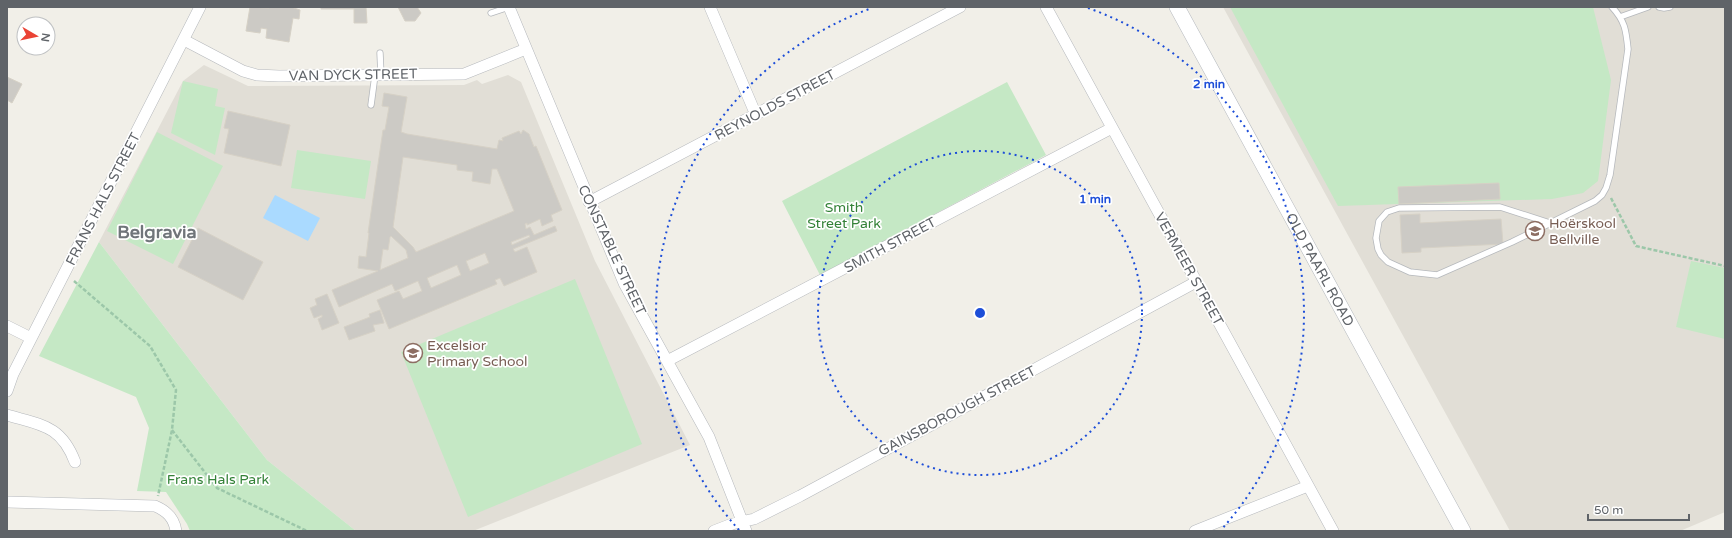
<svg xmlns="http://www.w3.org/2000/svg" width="1732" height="538" font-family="'Varela Round',sans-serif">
<rect width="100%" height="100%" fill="#f1efe8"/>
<path fill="#e1ded6" d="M1223,7h502v505l-45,19h-170z
M204,65l44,21 216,-1 13,-5 5,4 26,-9 13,7 74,179 95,184 -217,86h-117l-89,-71 -168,-218 84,-161z"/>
<path fill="#c5e8c5" d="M1230,7h363l18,73 -13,101 -15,12 -31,6 -214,7z
M183,81l35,8 -3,17 10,2 -10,47 -44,-22z
M1007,82l39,73 -226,120 -38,-74z
M157,132l66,34 -50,98 -66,-33z
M297,150l74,11 -6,38 -74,-11z
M99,242l168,218 89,71h-166l-3,-7 -21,-32 -29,-1 12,-63 -13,-31 -97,-41z
M1691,261l34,7v71l-49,-12z
M575,279l67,165 -174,73 -67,-165z"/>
<path fill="#aadaff" d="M275,195l45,23 -12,23 -45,-23z"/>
<path fill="#cccac5" stroke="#d6d1c6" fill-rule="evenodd" d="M250,7l19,1v-1h22l9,3 -1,9 -6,-1 -4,24 -23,-4 1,-9 -6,-1 -1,5 -14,-2z
M321,7h45l1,16h-13v-14h-33z
M398,7h19l4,6 -6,8h-10z
M7,77l15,7 -10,19 -5,-3z
M384,93l23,4 -6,35 6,2 90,15 2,-9 4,1 -1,-3 17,-7 2,3 2,-4 6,4 5,13 2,-1 26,64 -11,5 2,6 -11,5 -2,-7 -13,6v-2l-2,1 1,5 4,-2 4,8 21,-9 2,5 -44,18 2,3 12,-5 10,25 -33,14 -4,-8 -5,2 2,4 -108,45 -12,-29 22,-9 4,8 19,-8 -4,-10 -23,10 -3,-7 -53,23 -7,-17 46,-19 -20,-3 1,-12 7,1 3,-24h-1l15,-103h2l4,-23 -7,-1zM403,157l54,8v5l16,2 -1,9 18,3 2,-15h5l17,42 -98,41 -3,-5 -20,-20zM529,235l1,2 -18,8 -1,-3zM391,236l15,14 2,8 -28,12 3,-21 5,1 2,-13zM485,253l4,10 -19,8 -4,-10zM457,265l4,10 -30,13 -4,-10z
M228,111l62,14 -9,41 -57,-13 5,-24 -5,-1z
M1499,183l1,16 -101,5 -1,-17z
M1420,214v9l81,-4 2,25 -82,4v4l-19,1 -2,-38z
M198,228l65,34 -20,38 -65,-33z
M327,294l12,29 -17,7 -4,-11 4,-2v-2l-8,3 -4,-10 7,-3 -2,-6z
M380,310l4,13 -11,2 2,6 -26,9 -5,-13 26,-10 -1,-3z"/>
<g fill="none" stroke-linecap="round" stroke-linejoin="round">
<defs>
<path id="service" d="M1659,7l5,1 6,-1
M491,13l18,-6
M1620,17l28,-10
M380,53l1,22
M371,105l4,-30
M1550,223l-50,-16 -101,1 -12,4 -8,9 -3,17 2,11 3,6 7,7 22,10 27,3 75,-33 83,-41 7,-6 4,-7 4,-13 18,-126c-2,-19 -3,-28 -16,-42"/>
<path id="minor" d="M509,7l115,276 85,154 37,94
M710,7l46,108
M1046,7l287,524
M184,40l59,31 14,4 22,1 185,-2 62,-25
M589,202l371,-195
M7,326l24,12
M667,361l445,-233
M7,391l6,-17 187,-367
M7,415c34,10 54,10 68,47
M7,502l148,4c12,5 19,12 21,25
M714,531l18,-7 22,-5 46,-23 396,-214
M1195,531l113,-45"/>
<g id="secondary">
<path id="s1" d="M1177,7l286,524"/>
</g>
</defs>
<use href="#service" stroke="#b5b8bc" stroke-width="7"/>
<use href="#minor" stroke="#b5b8bc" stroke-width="12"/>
<use href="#secondary" stroke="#b6babf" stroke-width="16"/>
<path stroke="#9cc7a9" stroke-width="2.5" stroke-dasharray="4 2" stroke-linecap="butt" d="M1611,198l25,48 89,20
M74,281l76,65 26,44 -4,40 -14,66
M172,430l45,58 90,43"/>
<use href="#service" stroke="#fff" stroke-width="5.5"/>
<use href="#minor" stroke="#fff" stroke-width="11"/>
<use href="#secondary" stroke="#fff" stroke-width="15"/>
</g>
<g fill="none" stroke="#1d4ed8" stroke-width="2" stroke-dasharray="2 4">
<circle cx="980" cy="313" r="162"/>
<path d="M739 530A324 324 0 0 1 872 8M1088 8A324 324 0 0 1 1221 530"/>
</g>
<defs>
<symbol id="school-ring" viewBox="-11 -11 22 22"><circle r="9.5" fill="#fff" stroke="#8d6e63" stroke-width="1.5"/><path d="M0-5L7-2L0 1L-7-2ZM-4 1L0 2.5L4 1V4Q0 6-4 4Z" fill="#8d6e63"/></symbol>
</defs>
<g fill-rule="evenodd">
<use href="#school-ring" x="1524" y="220" width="22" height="22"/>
<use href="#school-ring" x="402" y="342" width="22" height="22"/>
</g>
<g text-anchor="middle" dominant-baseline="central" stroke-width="3.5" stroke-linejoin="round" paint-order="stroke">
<g font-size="14" fill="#5f6368" stroke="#fff">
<text transform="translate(353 75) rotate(-1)">VAN DYCK STREET</text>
<text transform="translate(775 105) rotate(-28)">REYNOLDS STREET</text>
<text transform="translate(103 199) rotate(-63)">FRANS HALS STREET</text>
<text transform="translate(890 245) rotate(-28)">SMITH STREET</text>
<text transform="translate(612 250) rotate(65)">CONSTABLE STREET</text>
<text transform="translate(1189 269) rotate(61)">VERMEER STREET</text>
<text stroke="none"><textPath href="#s1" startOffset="299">OLD PAARL ROAD</textPath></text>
<text transform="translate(957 411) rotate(-28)">GAINSBOROUGH STREET</text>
</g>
<g font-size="14" fill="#348238" stroke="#fff">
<text x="844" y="207">Smith<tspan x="844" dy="16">Street Park</tspan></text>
<text x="218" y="479">Frans Hals Park</text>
</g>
<g font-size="14" fill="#785e54" stroke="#fff" text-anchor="start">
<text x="1549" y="223">Hoërskool<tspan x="1549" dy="16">Bellville</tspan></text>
<text x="427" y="345">Excelsior<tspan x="427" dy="16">Primary School</tspan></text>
</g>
<g font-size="18" font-weight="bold" fill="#70757a" stroke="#fff">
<text x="157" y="232">Belgravia</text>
</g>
</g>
<circle cx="980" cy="313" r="6" fill="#1d4ed8" stroke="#fff" stroke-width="2"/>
<g font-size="12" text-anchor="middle" font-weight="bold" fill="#1d4ed8" stroke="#fff" stroke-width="3.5" stroke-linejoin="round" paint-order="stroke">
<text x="1209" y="88">2 min</text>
<text x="1095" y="203">1 min</text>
</g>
<rect width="1732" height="538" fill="none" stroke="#5f6368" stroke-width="16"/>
<g transform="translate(36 36) rotate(99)"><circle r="19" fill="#ffffff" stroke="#bfc1c3"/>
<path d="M0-3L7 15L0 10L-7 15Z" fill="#ea4335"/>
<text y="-6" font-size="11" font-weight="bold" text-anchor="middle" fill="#5f6368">N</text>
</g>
<path d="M1588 514v6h101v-6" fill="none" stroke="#5f6368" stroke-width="2"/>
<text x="1594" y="514" font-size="12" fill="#5f6368" stroke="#ffffff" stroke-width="3" paint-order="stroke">50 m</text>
</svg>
